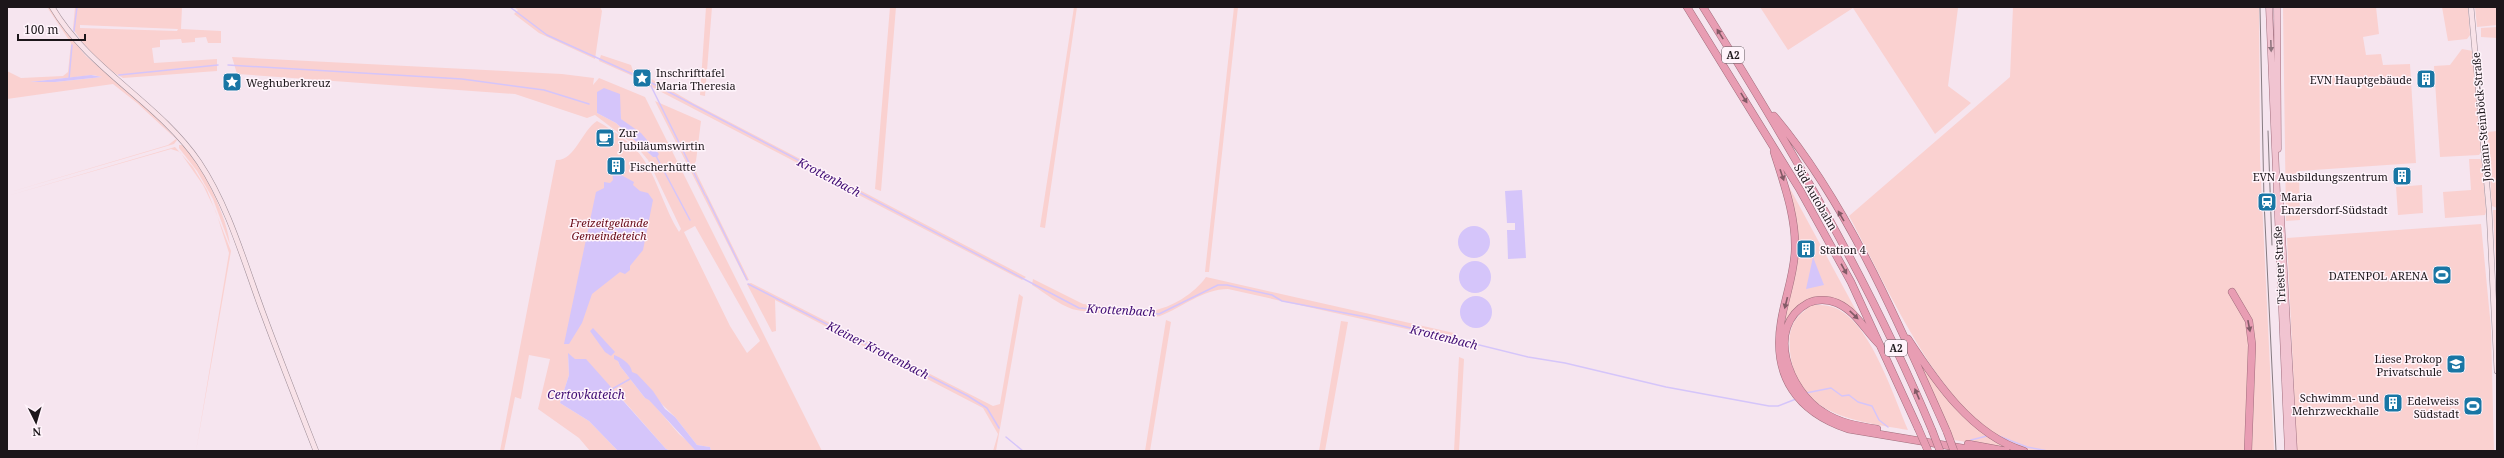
<svg xmlns="http://www.w3.org/2000/svg" width="2504" height="458" font-family="'Noto Serif',serif">
<rect width="100%" height="100%" fill="#f6e5ef"/>
<path fill="#fad1d0" fill-rule="evenodd" d="M47,7h3l13,21 23,28 62,52 29,32 -3,4 -167,49 161,-48 8,-6 -39,-36 -24,-19 -106,15v-28l14,7 42,-2 5,-4 3,-29zM93,75l9,2 -47,5h-25z
M75,7h107l-1,22 40,2v12h-13l-2,-6 -11,1v4l-13,1 -1,-4 -21,1v7l-8,1 2,15 63,-4v12l-94,7c-21,-11 -37,-30 -50,-49zM80,25l98,4 -1,2 -97,-3z
M514,7h86l2,4 -7,48 -56,-26 -25,-19 4,-4z
M706,7h6l-7,89 -5,-1z
M890,7h6l-15,184 -6,-2z
M1074,7h3l-32,221 -5,-1z
M1234,7h4l-29,265h-4z
M1760,7l198,1 -10,78 23,17 -36,31 -82,-126 -65,42z
M2013,7h246l1,152 14,292h-243c-16,-6 -29,-12 -43,-22 -59,-43 -104,-149 -139,-213l161,-139z
M2283,7h93l3,27 -16,3 3,18 15,-1 2,11 27,-1 6,99 -117,8 1,49 -14,1z
M2442,7h26l2,28 -3,4 -19,2z
M2475,7h22v18l-20,2z
M2497,27v11l-16,-1v-9z
M2462,49l11,2 8,101 -2,3 -39,2 -6,-91 16,-1z
M601,55l30,10 4,12 -36,-16z
M232,57l330,17 32,4 -1,7 6,-7 46,19 177,354h-111l-1,-4 -13,-2 -22,-28 -57,-56 2,5 25,32 4,1 30,35 20,17h-28l-5,-2 -50,-57 -48,-38 1,21 -9,28 29,18 29,30h-28l-11,-13 -41,-29 12,-50 -21,-4 -8,44 -6,-2 -11,54h-4l56,-291c19,1 26,-30 41,-39 17,10 36,22 47,39 14,21 21,50 35,72l2,-3 -33,-69 -11,-13 -42,-32 -8,3 -72,-24 -278,-20zM620,109l1,10 32,38 -37,-34 -19,-10zM695,226l65,115 -13,12 -17,-27 -46,-94z
M641,73l52,30 333,174 -4,3 -376,-196z
M655,101l46,20 -5,40 -3,5 56,114h-3z
M2497,131v77l-5,-2 -5,-74z
M182,145c20,16 46,75 48,100l-17,-46 -16,-28 -18,-23v-3z
M175,147l18,20 14,23 24,61 -35,200 33,-198 -13,-41 -13,-27 -23,-33 -9,-3 -164,47z
M2469,159h11l2,3 4,50 -1,3 -40,3 -2,-26 28,-2z
M1787,183l72,133c-18,-20 -32,-15 -57,-12l-20,30 14,-65z
M2422,185l1,28 -25,2 -2,-28z
M2493,210h4v78z
M2481,224l10,104 3,123h-197l-10,-213z
M1206,277l248,56 2,7 -228,-51c-25,0 -45,18 -68,27 -6,3 -79,-4 -88,-7 -14,-5 -27,-16 -40,-24l1,-6 50,25 69,7c20,-4 42,-17 54,-34z
M751,283l242,123 7,-2 19,-110 4,3 -27,154h-3l5,-17 -15,-26 -208,-108 1,31 -4,1 -25,-48z
M1812,305c11,0 20,0 29,6 31,18 53,86 67,119 -52,-9 -112,-14 -118,-79 -2,-23 3,-33 22,-46z
M1166,320l5,2 -21,129h-5z
M1341,321l7,1 -23,129h-6z
M1459,357l5,2 -5,92h-5z
M1920,363l27,34 63,52 -56,-9z"/>
<path fill="#d5c5fa" d="M91,75l11,2 -47,5h-25z
M604,88l16,6 1,25 20,14 18,21 -2,3h-4l-37,-34 -19,-10v-21z
M612,170l22,12 -1,3 7,6 8,2 5,7 -10,50 -13,16v4l-5,4 -5,-2 -28,22 -10,29 -13,21h-5l32,-152 8,-4v-6l6,1 3,-3z
M1522,190l4,68 -18,1 -1,-29h8v-7h-8l-2,-32z
M1458 242a16 16 0 1 1 32 0a16 16 0 1 1-32 0Z
M1813,257l11,28 -18,4z
M1459 277a16 16 0 1 1 32 0a16 16 0 1 1-32 0Z
M1460 312a16 16 0 1 1 32 0a16 16 0 1 1-32 0Z
M593,328l22,24 -4,4 -6,-4 -15,-21z
M568,353l7,6h11l80,90 5,2h-53l-29,-30 -29,-18 9,-28z
M614,355c6,2 17,8 18,17l5,2 16,17 12,18 10,8 22,28 13,2 1,4 -16,-1 -46,-50 -4,-2 -25,-32 -2,-5 -4,-2z"/>
<g fill="none" stroke-linecap="round" stroke-linejoin="round">
<path stroke="#d5c5fa" stroke-width="1.5" d="M510,7l37,28 101,46 431,227 80,6 59,-29h9l45,10 10,6 84,16 162,40 37,6 101,24 103,19h9l18,-7
M74,31l3,-24
M228,65l234,14 82,11 45,14
M119,75l99,-10
M69,79l3,-34
M649,82l56,113
M656,156l34,64
M706,196l41,84
M748,284l220,112 19,12 12,20
M612,389l18,-10
M1806,393l25,-5 11,8 7,-1 9,7 14,4 7,14 9,7
M1996,435l31,12 21,4
M1006,437l17,14
M1971,440l16,-4"/>
<defs>
<path id="secondary" d="M52,7c37,63 106,95 147,155 30,45 45,100 64,151 17,46 35,92 53,138
M2471,7l18,202 8,162"/>
<path id="primary" d="M2269,7l19,444
M2277,7l1,142
M2280,199l14,252"/>
<path id="highway" d="M1687,7l113,183 51,92 67,146
M1703,7c85,136 167,274 229,423
M1774,116c74,88 126,210 173,316
M1774,152c10,32 22,64 21,98 -1,25 -10,47 -14,72 -9,54 16,90 67,107l132,22
M2232,292l17,29 3,24 -4,106
M1908,339c28,43 64,96 116,112
M1877,429c-19,-3 -38,-6 -54,-17 -34,-21 -59,-85 -15,-109 8,-4 20,-4 29,0 20,9 28,28 43,42
M1968,444l38,7"/>
</defs>
<use href="#secondary" stroke="#9c8c96" stroke-width="6"/>
<use href="#primary" stroke="#a16e7d" stroke-width="7"/>
<use href="#highway" stroke="#a16e7d" stroke-width="8"/>
<use href="#secondary" stroke="#f8e2e8" stroke-width="5"/>
<use href="#primary" stroke="#f1c4d1" stroke-width="6"/>
<use href="#highway" stroke="#e89db3" stroke-width="7"/>
<path stroke="#867b81" stroke-width="1" d="M2260,7l4,194 12,250
M2268,131l4,114"/>
<defs>
<path id="highway-bridge" d="M1918,428l10,23
M1932,430l8,21
M1947,432l7,19"/>
</defs>
<use href="#highway-bridge" stroke="#a16e7d" stroke-width="8" stroke-linecap="butt"/>
<use href="#highway-bridge" stroke="#e89db3" stroke-width="7"/>
</g>
<defs><path id="oneway-solid" d="M-6-.8H1V-3.2L6.5 0L1 3.2V.8H-6Z"/></defs>
<g fill="#825a66">
<use href="#oneway-solid" transform="translate(1720 34) rotate(-122)"/>
<use href="#oneway-solid" transform="translate(1744 98) rotate(58)"/>
<use href="#oneway-solid" transform="translate(1782 175) rotate(71)"/>
<use href="#oneway-solid" transform="translate(1841 216) rotate(-120)"/>
<use href="#oneway-solid" transform="translate(1844 269) rotate(61)"/>
<use href="#oneway-solid" transform="translate(1786 303) rotate(104)"/>
<use href="#oneway-solid" transform="translate(1854 315) rotate(44)"/>
<use href="#oneway-solid" transform="translate(2249 326) rotate(79)"/>
<use href="#oneway-solid" transform="translate(1917 394) rotate(-113)"/>
</g>
<use fill="#91767f" href="#oneway-solid" transform="translate(2271 46) rotate(88)"/>
<defs>
<symbol id="sight-square" viewBox="-11 -11 22 22"><rect x="-9" y="-9" width="18" height="18" rx="4" fill="#1976a4" stroke="#fff4fb"/><path d="M0-6L1.8-2.2L6-1.7L2.9 1.2L3.7 5.4L0 3.3L-3.7 5.4L-2.9 1.2L-6-1.7L-1.8-2.2Z" fill="#fff"/></symbol>
<symbol id="building-square" viewBox="-11 -11 22 22"><rect x="-9" y="-9" width="18" height="18" rx="4" fill="#1976a4" stroke="#fff4fb"/><path d="M-4-6H4V6H1V3H-1V6H-4ZM-2.5-4.3h1.7v1.8h-1.7ZM.8-4.3h1.7v1.8H.8ZM-2.5-1h1.7V.8h-1.7ZM.8-1h1.7V.8H.8Z" fill="#fff"/></symbol>
<symbol id="cafe-square" viewBox="-11 -11 22 22"><rect x="-9" y="-9" width="18" height="18" rx="4" fill="#1976a4" stroke="#fff4fb"/><path d="M-5.5-4.5H6V0H3Q3 3.5 0 3.5H-2.5Q-5.5 3.5-5.5 0ZM3-3.2v2h1.7v-2ZM-6 4.5H4V6H-6Z" fill="#fff"/></symbol>
<symbol id="station-square" viewBox="-11 -11 22 22"><rect x="-9" y="-9" width="18" height="18" rx="4" fill="#1976a4" stroke="#fff4fb"/><path d="M-3-6H3Q5-6 5-4V2Q5 4 3 4L4.5 6H3L1.5 4h-3L-3 6H-4.5L-3 4Q-5 4-5 2V-4Q-5-6-3-6ZM-3.5-4v3h7v-3ZM-3.5 1v1.5H-2V1ZM2 1v1.5H3.5V1Z" fill="#fff"/></symbol>
<symbol id="stadium-square" viewBox="-11 -11 22 22"><rect x="-9" y="-9" width="18" height="18" rx="4" fill="#1976a4" stroke="#fff4fb"/><path d="M0-5a6.5 5 0 1 0 0 10a6.5 5 0 1 0 0-10ZM-3.5-1.8h7v3.6h-7Z" fill="#fff"/></symbol>
<symbol id="school-square" viewBox="-11 -11 22 22"><rect x="-9" y="-9" width="18" height="18" rx="4" fill="#1976a4" stroke="#fff4fb"/><path d="M0-5L7-2L0 1L-7-2ZM-4 1L0 2.5L4 1V4Q0 6-4 4Z" fill="#fff"/></symbol>
</defs>
<g fill-rule="evenodd">
<use href="#sight-square" x="631" y="67" width="22" height="22"/>
<use href="#building-square" x="2415" y="68" width="22" height="22"/>
<use href="#sight-square" x="221" y="71" width="22" height="22"/>
<use href="#cafe-square" x="594" y="127" width="22" height="22"/>
<use href="#building-square" x="605" y="155" width="22" height="22"/>
<use href="#building-square" x="2391" y="165" width="22" height="22"/>
<use href="#station-square" x="2256" y="191" width="22" height="22"/>
<use href="#building-square" x="1795" y="238" width="22" height="22"/>
<use href="#stadium-square" x="2431" y="264" width="22" height="22"/>
<use href="#school-square" x="2445" y="353" width="22" height="22"/>
<use href="#building-square" x="2382" y="392" width="22" height="22"/>
<use href="#stadium-square" x="2462" y="395" width="22" height="22"/>
</g>
<g text-anchor="middle" dominant-baseline="central" stroke-width="3" stroke-linejoin="round" paint-order="stroke">
<g fill="#fff4fb" stroke="#60595e" stroke-width="1">
<rect x="1722" y="47" width="22" height="16" rx="3"/>
<rect x="1885" y="340" width="22" height="16" rx="3"/>
</g>
<g font-size="10" font-weight="bold" fill="#1c161a">
<text x="1733" y="55">A2</text>
<text x="1896" y="348">A2</text>
</g>
<g font-size="11" fill="#1c161a" stroke="#fff4fb" text-anchor="start">
<text x="656" y="72">Inschrifttafel<tspan x="656" dy="13">Maria Theresia</tspan></text>
<text x="2412" y="79" text-anchor="end">EVN Hauptgebäude</text>
<text x="246" y="82">Weghuberkreuz</text>
<text x="619" y="132">Zur<tspan x="619" dy="13">Jubiläumswirtin</tspan></text>
<text x="630" y="166">Fischerhütte</text>
<text x="2388" y="176" text-anchor="end">EVN Ausbildungszentrum</text>
<text x="2281" y="196">Maria<tspan x="2281" dy="13">Enzersdorf-Südstadt</tspan></text>
<text x="1820" y="249">Station 4</text>
<text x="2428" y="275" text-anchor="end">DATENPOL ARENA</text>
<text x="2442" y="358" text-anchor="end">Liese Prokop<tspan x="2442" dy="13">Privatschule</tspan></text>
<text x="2379" y="397" text-anchor="end">Schwimm- und<tspan x="2379" dy="13">Mehrzweckhalle</tspan></text>
<text x="2459" y="400" text-anchor="end">Edelweiss<tspan x="2459" dy="13">Südstadt</tspan></text>
</g>
<g font-size="11" fill="#1c161a" stroke="#fff4fb">
<text transform="translate(2481 117) rotate(-95)">Johann-Steinböck-Straße</text>
<text transform="translate(1816 197) rotate(60)">Süd Autobahn</text>
<text transform="translate(2279 265) rotate(-93)">Triester Straße</text>
</g>
<g font-size="11" font-style="italic" fill="#6a0d19" stroke="#fff4fb">
<text x="609" y="222">Freizeitgelände<tspan x="609" dy="13">Gemeindeteich</tspan></text>
</g>
<g font-size="12" font-style="italic" fill="#3e0a72" stroke="#fff4fb">
<text transform="translate(829 177) rotate(28)">Krottenbach</text>
<text transform="translate(1121 310) rotate(3)">Krottenbach</text>
<text transform="translate(1444 337) rotate(14)">Krottenbach</text>
<text transform="translate(878 350) rotate(27)">Kleiner Krottenbach</text>
<text x="586" y="394">Certovkateich</text>
</g>
</g>
<rect width="2504" height="458" fill="none" stroke="#1c161a" stroke-width="16"/>
<g transform="translate(36 422) rotate(175)" stroke="#fff4fb" stroke-width="3" paint-order="stroke">
<path d="M0-3L7 15L0 10L-7 15Z" fill="#1c161a"/>
<text y="-6" font-size="11" font-weight="bold" text-anchor="middle" fill="#1c161a">N</text>
</g>
<path d="M18 34v6h67v-6" fill="none" stroke="#1c161a" stroke-width="2"/>
<text x="24" y="34" font-size="12" fill="#1c161a" stroke="#fff4fb" stroke-width="3" paint-order="stroke">100 m</text>
</svg>
